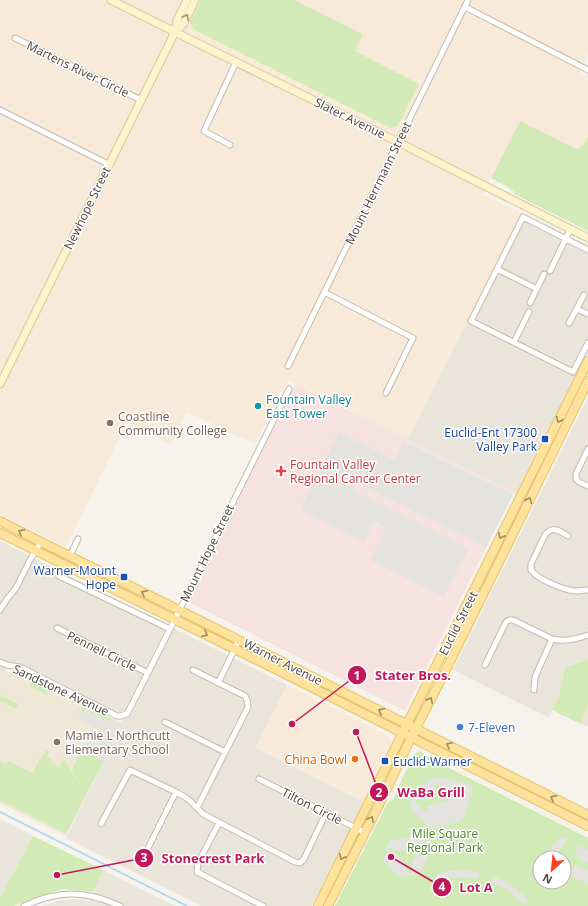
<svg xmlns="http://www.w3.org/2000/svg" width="588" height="906" font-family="'Open Sans',sans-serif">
<rect width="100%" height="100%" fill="#f6f3ec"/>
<path fill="#eae5da" d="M522,213l66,34v106l-71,141 -110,-54z
M588,397v263l-23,7 -6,30 -10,21 -96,-48z
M0,541l287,144 -31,63 108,54 -52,104h-111l-135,-68 57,-115 -7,-11 -95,-47 -13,-4 -3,10h-2l-3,7z
M588,704v23l-7,-3z
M0,819l33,17 -33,62z
M103,870l72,36h-133l15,-5 18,-2 14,2z"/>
<path fill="#f7ead8" d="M0,0h588v54l-9,19 9,4v59l-5,11 -6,2 -57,-28 -29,57 -7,17 38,18 -115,227 -119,-60 -33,64 -68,-32 -16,33 -44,-23 -61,125 -66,-33z
M287,685l102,51 3,8 -28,58 -109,-54z"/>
<path fill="#efe8d6" d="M4,671l17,4 102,48 -57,113 -66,-33v-125z"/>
<path fill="#f6e3e0" d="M295,384l112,56 107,52 -109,219 -218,-110z"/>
<path fill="#d2eab5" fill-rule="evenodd" d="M201,0h93l69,34 -8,17 64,33 -21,41 -7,3 -198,-99 -3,-7z
M520,121l57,28 6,-3 5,-10v95l-74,-37v-2l-8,-6 -15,-8z
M588,660v44l-7,20 -29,-14 7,-13 6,-30z
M32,680l15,8v7l-18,-9z
M0,695l18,9 -2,5 -16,-8z
M81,706l31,14 2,2h-3l-27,-13v2l-2,1z
M46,750l4,1 -3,6 5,2 -1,4 8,4 5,-8 22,35 -18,36 -3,3 -65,-33v-39l6,3 2,-3 25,12 6,-13 3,-2z
M81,751l23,10 -18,33 -14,-24z
M420,751l23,14 145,73v68h-253l53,-104 5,-2 4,-10 17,-36zM540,858h24v24h-24z
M33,836l70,34 -10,22 -30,-3 -32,10 -17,7h-14v-8z"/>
<path fill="#e5e3e0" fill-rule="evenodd" d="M339,432l55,28 9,-19 110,54 -27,52 -129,-64 -4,7 116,58 -25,49 -74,-37 16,-33 -12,-6 -10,21 -64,-32z
M83,709l28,14h12l-19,38 -23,-10 11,-22 19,9 1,-1 -33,-17v-5l5,-4z
M437,777l34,8 2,4 -9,29 -3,3 -23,7h-7l-19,-17 -2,-15 22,-18zM436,784l5,2 -2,4 18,4 3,-3 3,1 -2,8 -5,-2 -30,9 2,3 -3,2 -10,-10 3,-3 4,2 15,-12 -4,-2z
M562,836l6,3 -12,14v2l8,2 -1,1h-11v-2l-7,-2v-1z
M419,837l5,3 5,14 -8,17 -4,-1 -3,5 -9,1 -4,1 -9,-7 -10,-12 5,-3 -2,-5 6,-10zM413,844h5l3,9 -1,3 -3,-3 -7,15 3,4 -2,2 -4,-2 1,-4 -14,-16 -3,3 -2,-5 1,-2h3l3,3 19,-2z
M580,846l8,4v13l-11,-5 -1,-9z
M577,865l11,6v13l-20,-9 2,-5z
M464,870l15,2 -1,7 -13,-2 -17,1 -10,3 -2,-6 13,-4z
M493,876l12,5 8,5 9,8 7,6 -5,5 -16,-15 -17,-8z"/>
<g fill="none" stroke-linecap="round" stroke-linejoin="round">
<path stroke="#a9d4f2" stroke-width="1.5" d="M0,812l187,94"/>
<defs>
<path id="street" d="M465,7l123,63
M15,38l126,62
M0,110l108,54
M230,145l-26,-14 32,-69
M588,250l-65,-33 -52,104 102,51 15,-29
M497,269l40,20
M550,271l20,-41
M324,292l89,46 -27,55
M530,303l14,-29
M577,309l11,5
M569,323l15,-28
M514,342l15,-30
M288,366l180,-366
M588,449l-12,25v5l3,3 9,4
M568,536c-8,-5 -15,-11 -23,-1l-14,29v6c6,9 33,20 44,21 4,0 9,-1 13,-1
M70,556l8,-17
M59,576l111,53
M0,610l7,-11 9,-11 14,-28 11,-18
M57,628l91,45
M0,662l7,3 13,2 97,49h3l7,-2 44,-87 118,-238
M485,665l21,-43 3,-2h4l39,19c13,3 24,0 36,-4
M193,670l52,26 2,4 1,7 -51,101
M218,683l21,-43
M534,690l1,-13 17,-38
M165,722l60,30
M259,779l105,53
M219,823l-21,40 -1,9 66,34
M101,824l29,-54 46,22 12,7 15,15 92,48 5,1 4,-4 22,-46
M148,848l28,-56
M24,906c34,-16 61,-16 96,0"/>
<path id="secondary" d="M111,0l64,32 223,110 190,96
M175,32l9,-9 11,-23
M0,384l175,-352 2,-12 10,-20"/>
<path id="primary" d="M0,521l41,21 138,68 409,205
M0,533l269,133 319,160
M318,906l84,-172 186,-373
M328,906l58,-115 21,-45 38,-74 143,-291"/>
</defs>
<use href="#street" stroke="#c2bbae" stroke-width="7"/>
<use href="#secondary" stroke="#d6c79b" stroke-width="9"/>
<use href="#primary" stroke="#e6c16a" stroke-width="10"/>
<use href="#street" stroke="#fff" stroke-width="5"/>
<use href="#secondary" stroke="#fff3cd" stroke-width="7"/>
<use href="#primary" stroke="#ffe39c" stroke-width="8"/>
</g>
<defs><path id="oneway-chevron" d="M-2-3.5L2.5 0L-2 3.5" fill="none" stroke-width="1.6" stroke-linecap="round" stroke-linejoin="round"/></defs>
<use stroke="#9c937c" href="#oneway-chevron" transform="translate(186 17) rotate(-63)"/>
<g stroke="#9c8c66">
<use href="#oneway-chevron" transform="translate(559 420) rotate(117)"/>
<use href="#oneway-chevron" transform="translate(529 500) rotate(-64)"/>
<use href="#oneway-chevron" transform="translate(21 532) rotate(-153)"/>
<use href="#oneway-chevron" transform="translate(501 536) rotate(116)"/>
<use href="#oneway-chevron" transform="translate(144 593) rotate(-154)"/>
<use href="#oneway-chevron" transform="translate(205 634) rotate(27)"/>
<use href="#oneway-chevron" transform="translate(430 700) rotate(-63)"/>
<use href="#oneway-chevron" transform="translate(381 711) rotate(-153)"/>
<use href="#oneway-chevron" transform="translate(449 745) rotate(-153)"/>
<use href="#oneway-chevron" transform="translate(553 798) rotate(-153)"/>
<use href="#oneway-chevron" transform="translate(371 819) rotate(-62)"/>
<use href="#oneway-chevron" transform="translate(342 857) rotate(116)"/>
</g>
<circle fill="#0f9aa8" stroke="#fff" stroke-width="1.5" cx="258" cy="406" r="4"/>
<g fill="#8d6e63" stroke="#fff" stroke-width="1.5">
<circle cx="110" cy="423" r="4"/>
<circle cx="57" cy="742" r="4"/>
</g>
<g fill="#1a4fb4" stroke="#fff" stroke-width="1.5">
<rect x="541" y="435" width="8" height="8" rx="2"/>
<rect x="120" y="573" width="8" height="8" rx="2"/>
<rect x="381" y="757" width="8" height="8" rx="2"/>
</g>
<path fill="#e0444e" stroke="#fff" stroke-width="1.5" d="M279 465h4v4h4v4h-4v4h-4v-4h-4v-4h4z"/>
<circle fill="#3f7fe0" stroke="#fff" stroke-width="1.5" cx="460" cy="727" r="4"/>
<circle fill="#e8710a" stroke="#fff" stroke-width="1.5" cx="355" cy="759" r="4"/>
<g text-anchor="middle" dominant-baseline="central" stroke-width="3" stroke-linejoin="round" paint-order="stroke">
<g font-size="12" fill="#4b4439" stroke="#fff">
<text transform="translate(78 69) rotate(26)">Martens River Circle</text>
<text transform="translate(350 118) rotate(26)">Slater Avenue</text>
<text transform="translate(378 183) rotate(-64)">Mount Herrmann Street</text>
<text transform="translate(87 208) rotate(-64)">Newhope Street</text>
<text transform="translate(207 553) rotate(-64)">Mount Hope Street</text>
<text transform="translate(458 623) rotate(-63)">Euclid Street</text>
<text transform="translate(102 651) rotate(26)">Pennell Circle</text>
<text transform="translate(283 662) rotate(27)">Warner Avenue</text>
<text transform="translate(61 690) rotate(25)">Sandstone Avenue</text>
<text transform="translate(312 806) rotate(27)">Tilton Circle</text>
</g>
<g font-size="12" fill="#0d838f" stroke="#fff" text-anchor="start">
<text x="266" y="399">Fountain Valley<tspan x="266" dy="14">East Tower</tspan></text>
</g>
<g font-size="12" fill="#785e54" stroke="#fff" text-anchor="start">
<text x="118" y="416">Coastline<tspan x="118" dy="14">Community College</tspan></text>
<text x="65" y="735">Mamie L Northcutt<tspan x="65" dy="14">Elementary School</tspan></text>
</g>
<g font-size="12" fill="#164399" stroke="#fff" text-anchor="end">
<text x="537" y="432">Euclid-Ent 17300<tspan x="537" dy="14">Valley Park</tspan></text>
<text x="116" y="570">Warner-Mount<tspan x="116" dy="14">Hope</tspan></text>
<text x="393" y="761" text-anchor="start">Euclid-Warner</text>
</g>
<g font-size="12" fill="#be3a42" stroke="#fff" text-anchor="start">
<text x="290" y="464">Fountain Valley<tspan x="290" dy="14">Regional Cancer Center</tspan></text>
</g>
<g font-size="12" fill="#366cbe" stroke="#fff" text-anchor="start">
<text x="468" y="727">7-Eleven</text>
</g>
<g font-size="12" fill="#c56008" stroke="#fff" text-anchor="end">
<text x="347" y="759">China Bowl</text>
</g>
<g font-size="12" fill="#4a7f2a" stroke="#fff">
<text x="445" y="833">Mile Square<tspan x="445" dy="14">Regional Park</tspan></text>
</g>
</g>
<path fill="none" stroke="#c2185b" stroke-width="1.5" d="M292 724L357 675M356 732L379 792M57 875L144 858M391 857L442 887"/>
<g fill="#c2185b" stroke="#fff" stroke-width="1.5">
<circle cx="292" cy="724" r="4"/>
<circle cx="356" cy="732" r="4"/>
<circle cx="57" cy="875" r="4"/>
<circle cx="391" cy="857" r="4"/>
<circle cx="357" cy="675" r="10"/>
<circle cx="379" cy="792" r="10"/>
<circle cx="144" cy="858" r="10"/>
<circle cx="442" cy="887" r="10"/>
</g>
<g font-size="12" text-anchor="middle" font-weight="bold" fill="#fff">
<text x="357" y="680">1</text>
<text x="379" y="797">2</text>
<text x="144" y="862">3</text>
<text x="442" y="891">4</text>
</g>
<g font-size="13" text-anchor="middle" font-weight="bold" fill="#c2185b" stroke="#fff" stroke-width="3" stroke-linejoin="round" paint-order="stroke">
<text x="413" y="680">Stater Bros.</text>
<text x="431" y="797">WaBa Grill</text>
<text x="213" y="863">Stonecrest Park</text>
<text x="476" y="892">Lot A</text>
</g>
<g transform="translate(552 870) rotate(207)"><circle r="19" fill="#ffffff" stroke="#b7b4b0"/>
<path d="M0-3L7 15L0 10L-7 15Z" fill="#fc3f1d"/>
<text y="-6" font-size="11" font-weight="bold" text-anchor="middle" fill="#4b4439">N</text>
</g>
</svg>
